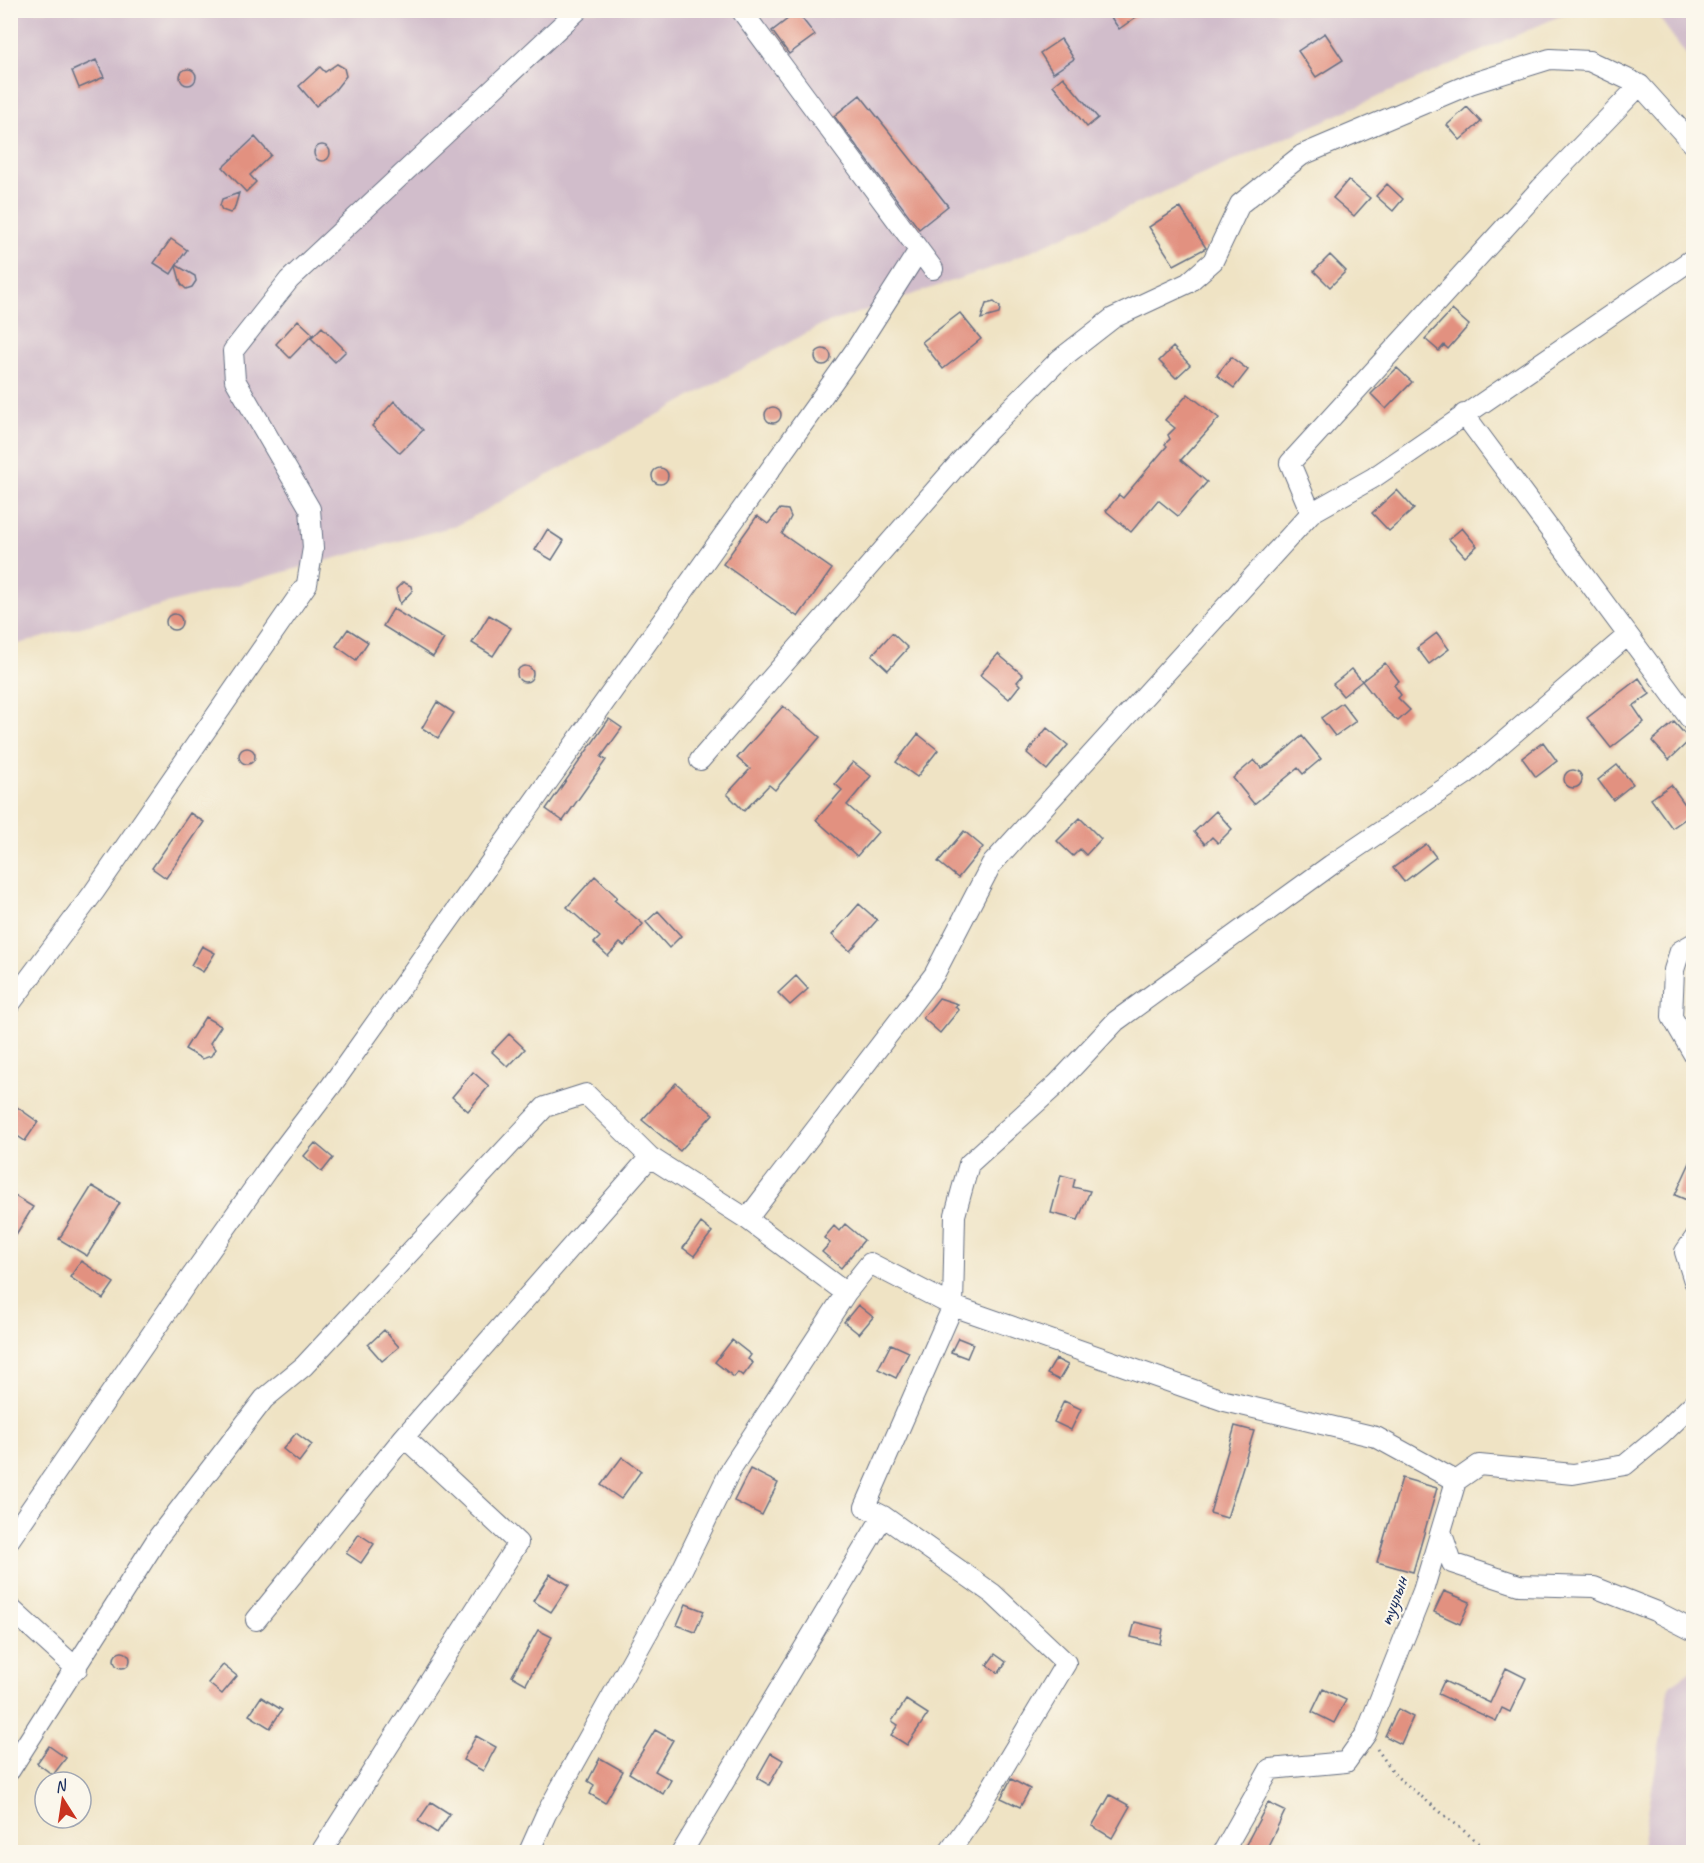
<svg xmlns="http://www.w3.org/2000/svg" width="1704" height="1863" font-family="Caveat,sans-serif">
<rect width="100%" height="100%" fill="#fbf7ec"/>
<filter id="ink" filterUnits="userSpaceOnUse"><feTurbulence type="fractalNoise" baseFrequency=".0167" numOctaves="2"/><feDisplacementMap in="SourceGraphic" scale="12" xChannelSelector="R" yChannelSelector="G"/><feConvolveMatrix kernelMatrix="1 2 1 2 8 2 1 2 1" color-interpolation-filters="sRGB"/></filter>
<filter id="wash" filterUnits="userSpaceOnUse"><feTurbulence type="fractalNoise" baseFrequency=".008" numOctaves="4" result="noise"/><feDisplacementMap in="SourceGraphic" scale="24" xChannelSelector="R" yChannelSelector="G"/><feGaussianBlur stdDeviation="1.35" result="paint"/><feColorMatrix in="noise" values="0 0 0 0 0 0 0 0 0 0 0 0 0 0 0 0 0 1.4 0 .05"/><feComposite in="paint" operator="in"/></filter>
<g filter="url(#wash)">
<rect width="100%" height="100%" fill="#efe3c4"/>
<path fill="#d1bdcb" d="M11,11h1560l-574,255 -178,60 -361,199 -447,121z
M1654,11h39v53z
M1693,1669v183h-52l29,-167z"/>
<g id="blocks">
<path fill="#e29180" d="M1106,10h40l-27,19z
M797,12l18,23 -26,19 -17,-23z
M1325,33l18,27 -27,17 -18,-26z
M1061,39l13,20 -21,14 -13,-20z
M96,60l8,17 -25,11 -7,-17z
M337,64l7,4 2,8 -11,14 -19,16 -17,-20 21,-19 5,5z
M180 77a8 8 0 1 1 16 0a8 8 0 1 1-16 0Z
M1063,77l35,41 -11,9 -34,-42z
M860,95l88,111 -29,23 -85,-113z
M1467,107l14,15 -21,18 -13,-15z
M255,137l16,18 -21,20 6,7 -10,10 -23,-25z
M314 153a8 8 0 1 1 16 0a8 8 0 1 1-16 0Z
M1348,180l22,18 -16,18 -21,-18z
M1387,184l16,15 -10,12 -17,-15z
M239,193l-5,17 -4,3 -8,-3 -2,-4 2,-7z
M1180,207l26,41 -32,17 -25,-38z
M171,239l16,11 -11,15 19,11 1,5 -4,6 -6,2 -5,-5 -5,-18 -5,8 -17,-11z
M1330,255l16,16 -16,16 -16,-16z
M994,302l6,5 -1,7 -18,5 5,-15z
M1452,310l17,15 -21,24 -4,-4 -5,6 -14,-12z
M960,313l21,26 -38,30 -21,-27z
M298,320l15,14 -23,24 -14,-14z
M322,327l24,24 -11,11 -24,-24z
M1173,347l17,18 -14,13 -17,-17z
M815 357a8 8 0 1 1 16 0a8 8 0 1 1-16 0Z
M1231,357l17,13 -14,18 -17,-13z
M1397,368l15,14 -26,27 -15,-15z
M1188,394l31,24 -38,42 26,22 -29,34 -20,-16 -27,32 -25,-21 13,-16 4,3 44,-52 -2,-2 5,-5 -2,-4 7,-7 -10,-8z
M394,401l29,29 -23,23 -28,-27z
M765 415a8 8 0 1 1 16 0a8 8 0 1 1-16 0Z
M652 476a8 8 0 1 1 16 0a8 8 0 1 1-16 0Z
M1397,490l17,19 -25,22 -17,-18z
M780,509l8,1 3,7 -9,17 50,35 -34,48 -75,-53 34,-48 11,8z
M1462,528l15,18 -12,11 -16,-18z
M547,530l17,11 -12,19 -17,-10z
M403,582l8,4 1,5 -12,13 -4,-15z
M393,609l51,30 -11,18 -50,-31z
M166 622a8 8 0 1 1 16 0a8 8 0 1 1-16 0Z
M489,615l22,13 -18,28 -21,-13z
M348,629l20,13 -12,18 -20,-14z
M892,633l16,15 -20,22 -16,-15z
M1437,633l12,16 -20,15 -12,-16z
M998,654l25,21 -6,7 3,3 -11,14 -29,-24z
M1385,663l14,18 -5,4 7,10 -3,3 12,12 -12,11 -14,-12 -22,-28z
M517 674a8 8 0 1 1 16 0a8 8 0 1 1-16 0Z
M1352,669l10,12 -19,15 -10,-12z
M1639,678l11,16 -17,12 11,16 -33,26 -24,-30z
M437,702l17,11 -16,25 -16,-10z
M1342,703l14,18 -21,15 -14,-18z
M783,706l37,31 -45,53 -6,-5 -25,26 -17,-17 23,-25 -13,-11z
M609,719l13,9 -21,29 5,3 -43,61 -17,-12z
M1674,722l16,18 -21,20 -17,-19z
M1047,728l21,17 -21,25 -20,-17z
M918,734l20,16 -21,27 -21,-15z
M1302,736l19,23 -18,15 -5,-6 -44,36 -21,-26 21,-18 7,8 8,-4z
M1543,742l14,19 -21,16 -14,-19z
M239 756a8 8 0 1 1 16 0a8 8 0 1 1-16 0Z
M853,762l18,14 -24,29 31,27 -21,24 -41,-36 26,-30 -7,-6z
M1617,765l16,19 -20,16 -15,-20z
M1564 779a9 9 0 1 1 18 0a9 9 0 1 1-18 0Z
M1671,785l21,29 -20,14 -21,-29z
M1216,811l16,18 -14,14 -6,-6 -7,7 -11,-12z
M190,813l14,9 -38,56 -14,-10z
M1080,818l21,21 -15,16 -6,-6 -7,7 -16,-15z
M964,831l19,16 -25,31 -20,-16z
M1426,844l10,13 -32,25 -11,-14z
M595,876l22,21 -3,3 29,24 -19,22 -4,-3 -12,13 -14,-13 6,-6 -33,-30z
M859,904l18,16 -27,31 -18,-16z
M658,911l23,25 -12,12 -23,-26z
M202,946l13,7 -12,19 -12,-7z
M796,976l12,13 -18,16 -12,-12z
M939,998l19,6 -3,3 4,3 -19,23 -17,-15z
M205,1017l16,9 -11,17 5,6 -4,7 -9,3 -17,-10z
M509,1034l16,15 -17,18 -16,-15z
M473,1072l16,14 -21,25 -16,-14z
M676,1083l37,31 -33,37 -38,-31z
M10,1102l28,20 -13,19 -15,-10z
M315,1143l18,15 -11,14 -18,-16z
M1694,1154v49l-19,-8z
M1061,1175l14,4 -2,8 17,4 -12,29 -27,-7z
M92,1186l28,17 -33,53 -28,-17z
M10,1193l23,14 -23,37z
M701,1223l11,9 -18,24 -11,-8z
M845,1224l19,16 -23,28 -19,-16 8,-9 -6,-5 10,-12 5,5z
M81,1261l33,22 -11,16 -33,-22z
M858,1305l15,12 -14,17 -15,-12z
M384,1330l15,17 -17,14 -14,-16z
M958,1338l15,6 -6,14 -16,-6z
M732,1340l19,15 -3,4 5,4 -10,13 -5,-4 -4,5 -19,-15z
M891,1344l18,8 -13,26 -18,-9z
M1056,1359l12,6 -9,15 -12,-6z
M1064,1401l17,8 -10,21 -17,-8z
M1235,1426l19,5 -27,87 -17,-5z
M296,1433l16,12 -13,17 -16,-13z
M622,1457l19,14 -20,28 -20,-14z
M750,1469l28,14 -16,32 -28,-14z
M1402,1478l35,10 -24,84 -36,-10z
M359,1534l15,10 -13,19 -15,-10z
M550,1574l19,11 -18,27 -18,-11z
M1444,1591l26,11 -10,22 -26,-12z
M686,1604l18,7 -9,21 -18,-7z
M1135,1622l28,7 -3,15 -29,-7z
M538,1630l14,7 -26,47 -14,-8z
M114 1660a8 8 0 1 1 16 0a8 8 0 1 1-16 0Z
M995,1654l11,8 -7,11 -12,-8z
M223,1665l14,11 -15,18 -14,-11z
M1506,1668l20,10 -16,34 -8,-4 -6,13 -58,-27 6,-13 46,22z
M1323,1689l23,11 -12,23 -22,-11z
M261,1697l21,13 -12,18 -21,-13z
M906,1700l22,14 -21,31 -16,-10 7,-10 -6,-4z
M1398,1709l15,8 -12,27 -16,-8z
M655,1730l18,10 -18,31 16,9 -8,14 -34,-21z
M476,1736l20,11 -13,24 -20,-11z
M49,1746l17,12 -13,17 -16,-12z
M771,1753l12,7 -14,25 -12,-7z
M600,1758l23,13 -18,32 -15,-9 4,-9 -6,-4z
M1011,1779l19,10 -10,18 -19,-9z
M1110,1795l20,11 -18,32 -20,-12z
M431,1802l19,12 -13,19 -19,-12z
M1268,1803l17,8 -20,41h-23z"/>
</g>
</g>
<g filter="url(#ink)">
<use href="#blocks" fill-opacity="0" stroke="#656e82" stroke-width="1.5"/>
<g fill="none" stroke-linecap="round" stroke-linejoin="round">
<defs>
<path id="minor" d="M741,10l192,259
M1464,414l230,310
M1311,513l-21,-50 251,-275 99,-103
M700,760l279,-320 80,-80 54,-42 75,-35 25,-22 27,-57 62,-49 168,-71 80,-25 39,2 51,24 54,60
M1694,943l-14,8 -6,19 -2,47 22,38
M10,1004l84,-112 213,-308 6,-36 -3,-39 -75,-129 -2,-29 56,-71 289,-270
M747,1219l187,-244 57,-110 320,-352 62,-35 321,-220
M1694,1239l-9,13 9,29
M1456,1481l23,-16 94,9 52,-9 35,-29 34,-33
M1441,1531l11,32 67,22 75,2 61,24 39,20
M10,1539l181,-262 76,-107 64,-84 523,-734 65,-102
M10,1608l67,61
M256,1620l148,-183 246,-280
M10,1770l149,-234 105,-137 40,-33 241,-259 41,-13 64,63 97,62 99,74
M321,1852l197,-309 -114,-106
M529,1852l17,-38 131,-234 55,-113 114,-174 24,-30 83,43 272,95 151,36 80,44
M682,1852l201,-336
M949,1852l26,-37 91,-152 -73,-69 -110,-78 -18,-9 88,-201 2,-91 14,-51 88,-80 59,-63 215,-156 135,-91 162,-139
M1223,1852l47,-83 76,-7 20,-28 57,-143 33,-110"/>
</defs>
<use href="#minor" stroke="#656e82" stroke-width="22"/>
<path stroke="#656e82" stroke-width="3" stroke-dasharray="1.5 4.5" stroke-linecap="butt" d="M1377,1749l19,27 94,76"/>
<use href="#minor" stroke="#fff" stroke-width="20"/>
</g>
</g>
<g text-anchor="middle" dominant-baseline="central" stroke-width="4.5" stroke-linejoin="round" paint-order="stroke">
<g font-size="21" fill="#1b2f5e" stroke="#fbf7ec">
<text transform="translate(1393 1601) rotate(-70)">туулын</text>
</g>
</g>
<rect width="1704" height="1863" fill="none" stroke="#fbf7ec" stroke-width="36"/>
<g transform="translate(63 1800) rotate(348)"><circle r="28" fill="#fbf7ec" stroke="#a1a7b3" stroke-width="1.5"/>
<path d="M0-4.5L10 22L0 15L-10 22Z" fill="#c8321e"/>
<text y="-9" font-size="16" font-weight="bold" text-anchor="middle" fill="#1b2f5e">N</text>
</g>
</svg>
